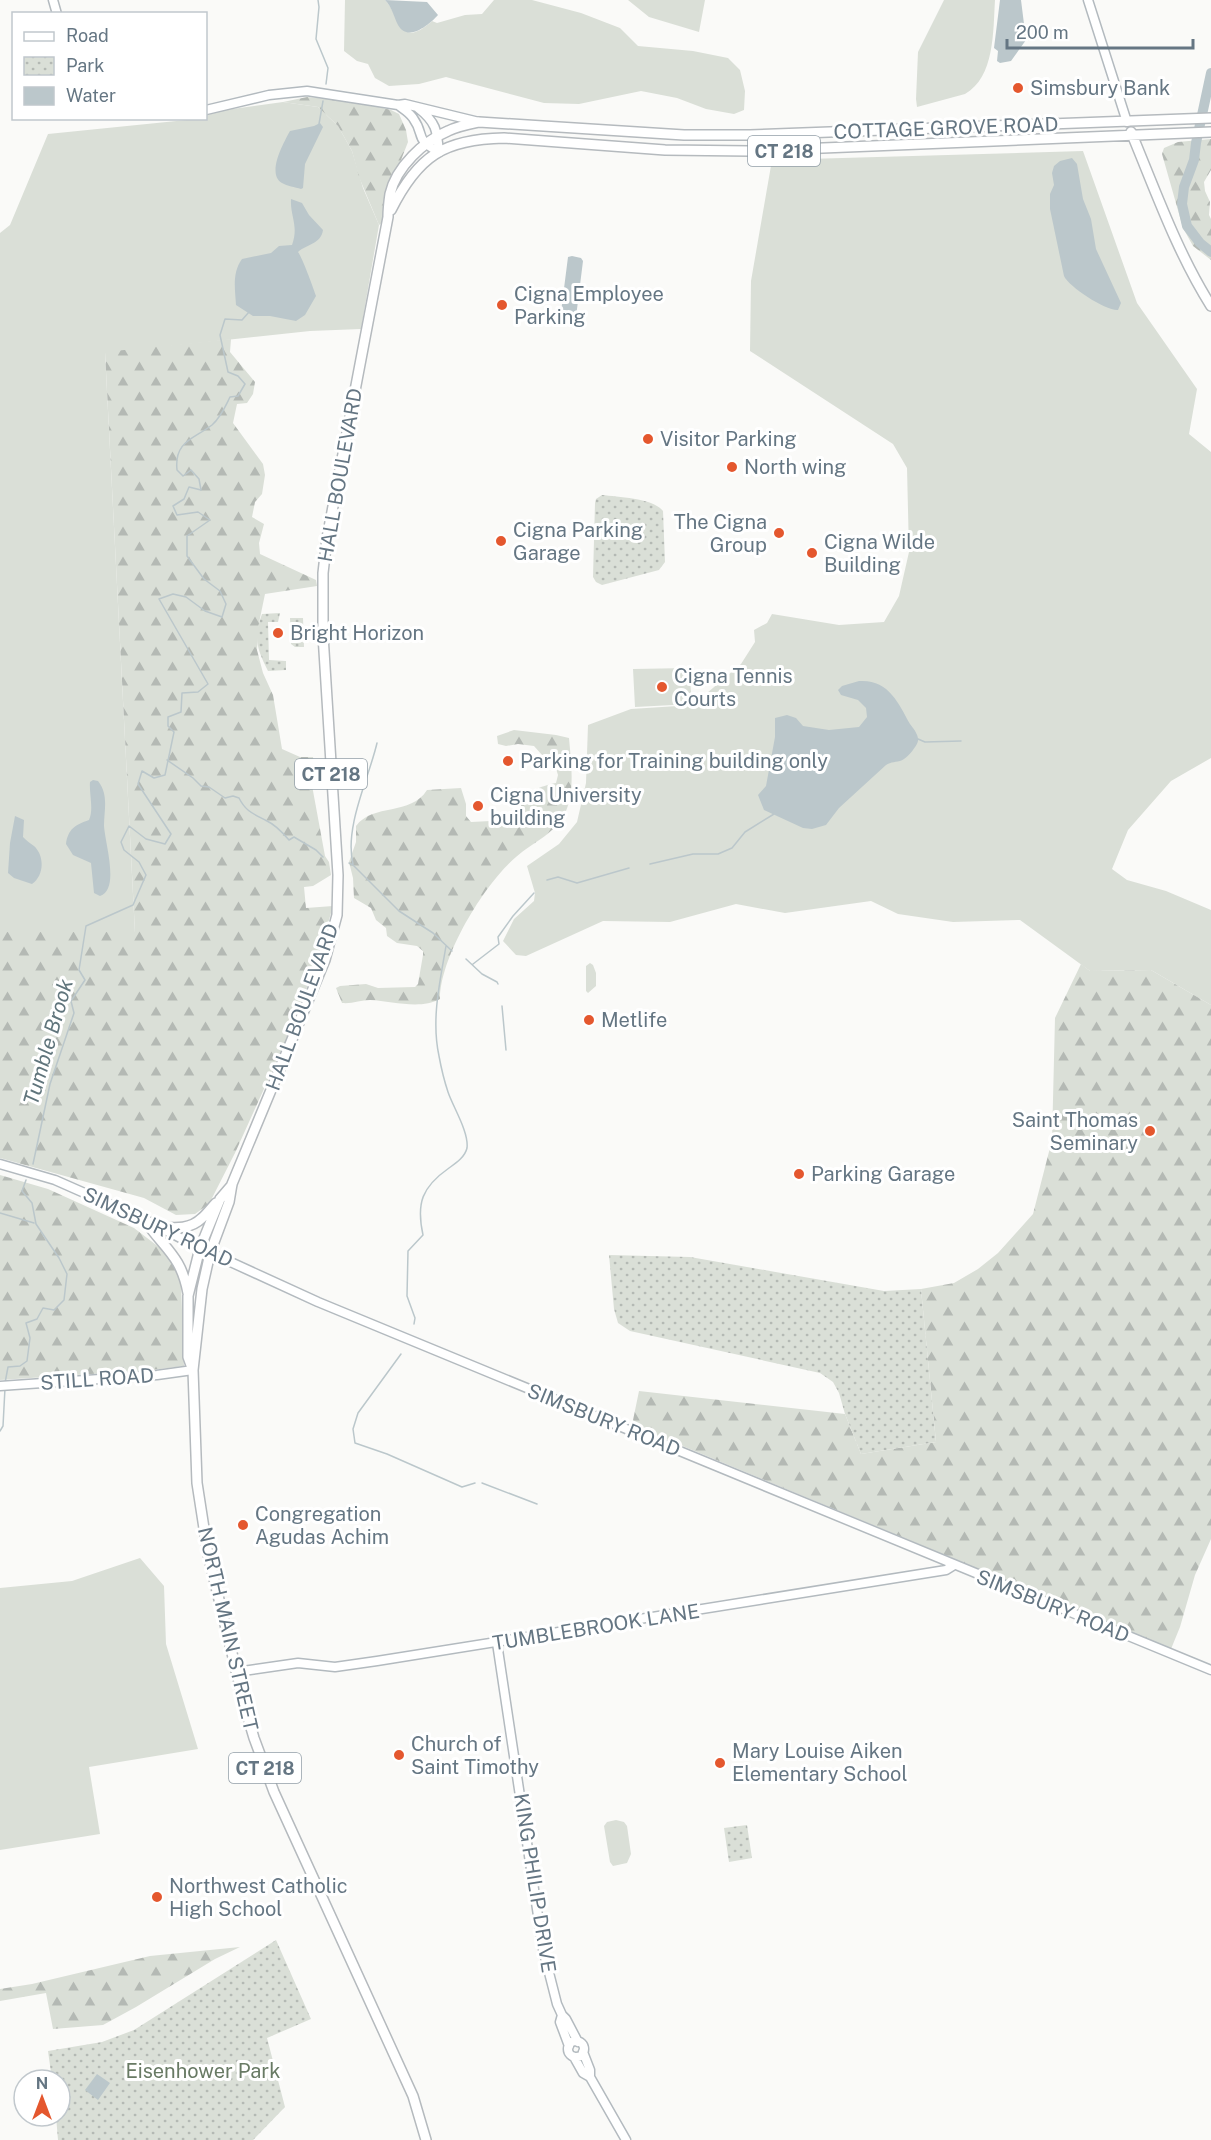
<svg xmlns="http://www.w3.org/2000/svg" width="1211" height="2140" font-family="'Public Sans',sans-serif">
<defs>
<pattern id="forest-firs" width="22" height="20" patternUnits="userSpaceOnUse" patternTransform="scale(1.5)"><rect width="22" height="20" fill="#dadfd7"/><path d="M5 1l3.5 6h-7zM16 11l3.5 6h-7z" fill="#b4b9b4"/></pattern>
<pattern id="park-dots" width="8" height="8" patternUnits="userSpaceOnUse" patternTransform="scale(1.5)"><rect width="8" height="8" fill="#dadfd7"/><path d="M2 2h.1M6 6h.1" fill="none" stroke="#b4b9b4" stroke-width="1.8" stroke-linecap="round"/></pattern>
</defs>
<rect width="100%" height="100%" fill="#fafaf8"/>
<path fill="#dadfd7" d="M345,0h40c15,15 14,51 47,21l5,2 28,-8 17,-1 12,-14h38l49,13 39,15 18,18 55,5 35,7 12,12 5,21 -1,19 -10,4 -28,-5 -29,-11 -36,-7 -62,13 -35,-1 -98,-26 -27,7 -30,2 -14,-8 -7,-14 -11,-3 -13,-10z
M628,0h77l-6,32 -50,-15z
M944,0h51c-2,31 0,77 -30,94l-48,13 -1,-8 2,-47z
M283,102l35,5 20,19 14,25 11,37 16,37 -18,104 -51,2 -205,22 30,580 -135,-1v-699l10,-8 38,-91 158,-16v-3l19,-5z
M1083,151l54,152 60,86 -8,45 22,18v306l-40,23 -43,49 -16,39 15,11 39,11 45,19v95l-60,-35 -61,1 -70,-51 -67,2 -55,-8 -27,-13 -86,12 -49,-9 -66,18 -67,-1 -77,35 -10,-1 -13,-14 11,-22 20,-18 1,-8 -8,-27 32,-22 18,-22 9,-39 2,-58 43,-16 62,-4 48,-41 14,-22 -1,-12 13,-7 5,-9 67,11 45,-3 15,-26 10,-44 -2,-84 -14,-24 -143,-93 1,-70 21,-121z
M689,668l3,36 -57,3 -2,-38z
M590,963l3,2 3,8v13l-8,7 -2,-2v-25z
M140,1558l24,28 2,58 32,105 -109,18 11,67 -100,16v-262l72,-7z
M616,1820l8,2 3,4 4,28 -4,9 -14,3 -3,-4 -6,-36 3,-4z"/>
<path fill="url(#forest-firs)" d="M307,97l52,5 32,8 8,4 7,16 2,12 -12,31 -13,49 -4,3 -20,-48 -7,-26 -14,-25 -20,-19 -35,-5z
M1211,139v31l-7,12 1,9 5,11 -1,13 2,4v41l-18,-14 -10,-18 -21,-74 2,-6 14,-6z
M231,339l-1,13 25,30 -2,12 -6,9 -10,1 -4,19 30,41 2,11 -3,19 -7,8 -3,15 12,7 -5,19 1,11 56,26 1,6 -52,8 -6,29 -2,27 6,23 10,22 9,54 18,8h13l2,13 -4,10 14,76 4,6 2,13 -18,11 -9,1 2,21 27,-2 -16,56 -31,78 -51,113 -26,51 -14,10 -19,1 -32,-17 -144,-40v-226h135l-30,-580z
M514,730l42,5 13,3c2,24 6,51 -3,73 -8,21 -34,32 -50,46 -32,27 -76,100 -76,142 -20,11 -48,2 -70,1 -9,0 -18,4 -28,3l-6,-15 4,-2 26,-2 12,4 37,-1 3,-3 5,-29v-4l-6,-5 -20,-3 -10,-7 -1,-8 -10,-8 -5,-12 -17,-10 -1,-20 -4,-16 7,-20v-16c17,-23 55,-10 71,-36l34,-2 5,16v12l5,6 41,-2 6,-7c-1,-4 -2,-11 1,-15 4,-5 29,-14 37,-15l2,-8 -5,-16 -11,-4 -8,-9 -16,-2 -12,2 -8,-2 -1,-8z
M1081,964l9,7 61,-1 60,35v534l-16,36 -15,52 -9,22 -539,-224 7,-34 206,23 16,40 75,-12 -15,-153 33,-6 24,-14 20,-16 35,-39 19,-74 3,-122z
M0,1175l48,14 86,39 34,26 13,29 3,83 -32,4 -152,10z
M240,1947l-25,12 -79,48 -33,18 -50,4 -7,-36 -46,8v-12l32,-5 118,-28z"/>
<path fill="url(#park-dots)" d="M602,495c16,2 51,3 61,16l2,51 -6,8 -57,15 -6,-3 -3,-5 2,-74 1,-4z
M280,613l-2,9h-10l1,38 17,1v9l-18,1c-11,-22 -15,-33 -6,-57z
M290,618h13l1,29h-9l-4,-3z
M609,1255l81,2 194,34 37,-2 15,153 -75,12 -16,-40 -6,-21 -6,-11 -13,-9 -190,-42 -12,-8 -4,-14z
M747,1825l5,33 -23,4 -5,-34z
M276,1940l35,79 -44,19 18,69 -32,33h-195l-2,-24h4v-36h-8l-4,-29 54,-9 32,-12z"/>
<path fill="#bbc7cb" d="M385,0l42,2 11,13c-8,9 -30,28 -40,10 -4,-8 -6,-18 -13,-25z
M1000,0h21l5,40 -15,21 -11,2 -3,-2 1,-10 -4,-3z
M320,123l3,4 -18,37 -2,24 -2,1c-6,-2 -14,-3 -19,-6 -16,-9 2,-41 8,-52l24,-5z
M1072,158l5,6 6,35 8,20 5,30 25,54 -3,7c-12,1 -49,-23 -54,-34l-14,-67v-15l4,-9 -2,-12 2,-7 6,-5z
M291,199l11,4 7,12 14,15c-2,14 -16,14 -25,22 4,5 15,35 18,44l-11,19 -9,6 -26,-5h-17l-17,-11c-1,-17 -4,-32 6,-46l29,-6 8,-7 13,-1c7,-19 -2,-29 -1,-46z
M572,256l9,2 2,3 -7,56 -12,-1 -3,-4 7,-55z
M859,681c29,-2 39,21 51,43 3,4 9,11 8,17 -1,5 -10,16 -14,18 -6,4 -12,2 -18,6l-47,43 -13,17 -14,4 -9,-1 -39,-18 -6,-15 8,-9 9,-49v-19l12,-3 9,3 7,8 26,4 30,-3 8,-10 -1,-9 -8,-8 -17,-5 -3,-5 4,-4z
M93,780l5,1c11,14 6,29 6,45 1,17 16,64 -4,70l-6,-3 -3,-30 -18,-8 -7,-11c2,-15 9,-19 23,-24 5,-11 0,-26 1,-38z
M15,816l9,4 -1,17c4,4 7,6 11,9 11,10 10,30 -2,38l-18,-6 -6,-5 2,-30z
M97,2074l13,9 -12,17 -13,-10z"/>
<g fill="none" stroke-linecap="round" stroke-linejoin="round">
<path stroke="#bbc7cb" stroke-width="1.5" d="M318,0l1,7 -3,32 12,29 -2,16
M319,124l4,-23
M918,739l7,3 36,-1
M167,760l26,18 8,8 8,1 16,11 8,-2 6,2c7,14 15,16 28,23 9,4 16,12 22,19l5,-3 22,13 7,7
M349,863l4,2 46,46 34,22 19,18
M353,864c-9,-37 16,-86 24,-121
M650,864l43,-10h25l14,-6 13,-16 29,-18
M547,880l11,-3 19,6 52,-15
M466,959l16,15 15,8 1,2
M473,964l26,-20 -1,-7 15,-21 21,-23
M502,1006l4,44
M33,1164l17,-80 24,-71 -3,-12 14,-21 -6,-10 7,-44 47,-21 13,-30 -7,-13 -15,-12 -3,-8 8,-16 17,13 19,5 6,-10 -33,-50 4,-13 12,7 11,-3 9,-43 -6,-6v-9l13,-5 1,-19 16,-1 10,-8 -49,-85 14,-5 13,3 19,14 17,6 4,-13 -6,-13 -16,-12 -17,-23v-20l23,-16 -12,-8 -21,3 -4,-9 11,-7 5,-12 12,3 -2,-11 -8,-9 -8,6 -6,-6c-3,-29 17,-31 35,-45 9,-8 13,-18 18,-28l8,-1 7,-12 -7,-8 -10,-4 -8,-37 5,-16 17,1 7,-8
M0,1213l34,10
M414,1324l1,-6 -8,-22 1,-45 15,-16c-7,-32 -1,-48 26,-67 7,-5 16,-11 18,-20 2,-16 -14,-41 -19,-56 -4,-12 -7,-25 -9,-36 -8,-37 1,-74 7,-110
M401,1354l-43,59 -5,16 2,14 32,11 75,33 13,-4
M5,1383l3,-16 12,-1 7,-5 3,-23 -4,-15 11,-4 6,-11 11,2 10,-10 3,-26 -8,-16 -23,-34 -4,-21 -10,-12 4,-11
M0,1431l3,-5 2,-38
M482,1483l55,21"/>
<path stroke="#bbc7cb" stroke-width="10" d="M1211,73l-15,70 -2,17 -10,27 -2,17 5,22 13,17 11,9"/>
<defs>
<path id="secondary" d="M53,0l4,14
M1088,0l39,122
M398,105c5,4 11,7 15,13 13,18 0,20 26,34
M418,108c18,14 19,22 21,44
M206,110l63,-15 38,-4 91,14 7,-1 74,18
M0,1164l55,16 95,42
M161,1228l39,20 118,54 893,368
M0,1386l157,-11 36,-5
M497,1643l46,306 14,55 5,11 4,4 12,23
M236,1672l62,-9 37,4 42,-6 569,-91 8,-5
M562,2015l-2,7 9,24
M568 2049a8 8 0 1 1 16 0a8 8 0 1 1-16 0Z
M583,2052l7,18v7l36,63
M574,2057l9,16 7,4"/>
<path id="primary" d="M1131,132c25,60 46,120 80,174
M391,210c27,-54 53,-71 113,-72l161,12 85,1 461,-19
M144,1219c20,30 37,36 44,74
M159,1227c15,1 31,3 43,-9 5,-4 9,-10 14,-15
M192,1368l-4,-11v-61l12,-48 20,-49 12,-14
M426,2140l-13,-44 -139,-304 -20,-54 -8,-27 -38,-157 -11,-71 -4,-113 9,-81 8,-36 19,-51 3,-18 93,-224 12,-45 1,-40 -15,-240v-62l4,-35 61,-321c0,-8 1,-16 2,-23 6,-27 34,-53 58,-63 10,-5 21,-7 31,-9l205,13h66l461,-17"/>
</defs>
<use href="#secondary" stroke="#b3babf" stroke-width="11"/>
<use href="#primary" stroke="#b5babe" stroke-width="12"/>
<use href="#secondary" stroke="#fff" stroke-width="8"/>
<use href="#primary" stroke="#fff" stroke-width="9"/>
</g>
<g fill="#e4572e" stroke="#fff" stroke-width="2">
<circle cx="1018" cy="88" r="6"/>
<circle cx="502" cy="305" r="6"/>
<circle cx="648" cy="439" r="6"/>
<circle cx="732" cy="467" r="6"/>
<circle cx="779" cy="533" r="6"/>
<circle cx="501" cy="541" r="6"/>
<circle cx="812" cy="553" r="6"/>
<circle cx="278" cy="633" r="6"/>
<circle cx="662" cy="687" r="6"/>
<circle cx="508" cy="761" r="6"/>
<circle cx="478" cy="806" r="6"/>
<circle cx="589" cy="1020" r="6"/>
<circle cx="1150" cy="1131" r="6"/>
<circle cx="799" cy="1174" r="6"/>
<circle cx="243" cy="1525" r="6"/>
<circle cx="399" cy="1755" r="6"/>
<circle cx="720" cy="1763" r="6"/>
<circle cx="157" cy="1897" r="6"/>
</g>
<g text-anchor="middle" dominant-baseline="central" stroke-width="6" stroke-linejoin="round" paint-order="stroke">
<g fill="#fff" stroke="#939fa8" stroke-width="1.5">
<rect x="748" y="136" width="72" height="30" rx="4.5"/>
<rect x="295" y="759" width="72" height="30" rx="4.5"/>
<rect x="229" y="1753" width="72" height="30" rx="4.5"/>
</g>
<g font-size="18" font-weight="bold" fill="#657683">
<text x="784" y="151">CT 218</text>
<text x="331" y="774">CT 218</text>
<text x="265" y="1768">CT 218</text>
</g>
<g font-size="20" fill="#657683" stroke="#fff" text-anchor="start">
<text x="1030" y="88">Simsbury Bank</text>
<text x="514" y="294">Cigna Employee<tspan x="514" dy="23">Parking</tspan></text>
<text x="660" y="439">Visitor Parking</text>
<text x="744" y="467">North wing</text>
<text x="767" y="522" text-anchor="end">The Cigna<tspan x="767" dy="23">Group</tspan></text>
<text x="513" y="530">Cigna Parking<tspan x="513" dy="23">Garage</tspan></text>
<text x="824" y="542">Cigna Wilde<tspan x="824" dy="23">Building</tspan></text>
<text x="290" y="633">Bright Horizon</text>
<text x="674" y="676">Cigna Tennis<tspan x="674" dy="23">Courts</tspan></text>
<text x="520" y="761">Parking for Training building only</text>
<text x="490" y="795">Cigna University<tspan x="490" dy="23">building</tspan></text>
<text x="601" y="1020">Metlife</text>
<text x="1138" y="1120" text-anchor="end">Saint Thomas<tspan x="1138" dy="23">Seminary</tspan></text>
<text x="811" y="1174">Parking Garage</text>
<text x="255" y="1514">Congregation<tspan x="255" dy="23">Agudas Achim</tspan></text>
<text x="411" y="1744">Church of<tspan x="411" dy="23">Saint Timothy</tspan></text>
<text x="732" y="1751">Mary Louise Aiken<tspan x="732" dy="23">Elementary School</tspan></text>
<text x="169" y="1886">Northwest Catholic<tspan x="169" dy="23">High School</tspan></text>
</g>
<g font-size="20" fill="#657683" stroke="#fff">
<text transform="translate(946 128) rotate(-2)">COTTAGE GROVE ROAD</text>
<text transform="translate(340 475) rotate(-80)">HALL BOULEVARD</text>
<text transform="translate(302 1007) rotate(-70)">HALL BOULEVARD</text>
<text transform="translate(158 1227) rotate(25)">SIMSBURY ROAD</text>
<text transform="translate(97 1379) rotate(-4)">STILL ROAD</text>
<text transform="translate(604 1420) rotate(22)">SIMSBURY ROAD</text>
<text transform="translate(1053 1606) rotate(22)">SIMSBURY ROAD</text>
<text transform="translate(596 1627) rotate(-9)">TUMBLEBROOK LANE</text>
<text transform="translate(228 1629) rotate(77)">NORTH MAIN STREET</text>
<text transform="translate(535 1883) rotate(81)">KING PHILIP DRIVE</text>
</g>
<g font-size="20" fill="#687a64" stroke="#fff">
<text x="203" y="2071">Eisenhower Park</text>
</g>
<g font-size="21" font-style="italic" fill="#60757c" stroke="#fff">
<text transform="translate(48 1042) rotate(-74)">Tumble Brook</text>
</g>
</g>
<rect x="12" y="12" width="195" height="108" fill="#ffffff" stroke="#c1c8cd" stroke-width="1.5"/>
<rect x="24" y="32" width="30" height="9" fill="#ffffff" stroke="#c1c8cd" stroke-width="1.5"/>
<text x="66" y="42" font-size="18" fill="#657683">Road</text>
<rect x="24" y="57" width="30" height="18" fill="url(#park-dots)" stroke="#c1c8cd" stroke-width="1.5"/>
<text x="66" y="72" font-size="18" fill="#657683">Park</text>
<rect x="24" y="87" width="30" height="18" fill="#bbc7cb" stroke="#c1c8cd" stroke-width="1.5"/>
<text x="66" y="102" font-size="18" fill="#657683">Water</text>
<g transform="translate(42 2098)"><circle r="28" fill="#ffffff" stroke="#c1c8cd" stroke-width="1.5"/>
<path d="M0-4.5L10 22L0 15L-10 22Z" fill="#e4572e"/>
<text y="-9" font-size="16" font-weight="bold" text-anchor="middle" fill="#657683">N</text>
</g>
<path d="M1007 39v9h186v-9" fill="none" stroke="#657683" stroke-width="3"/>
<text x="1016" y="39" font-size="18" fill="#657683" stroke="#ffffff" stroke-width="4.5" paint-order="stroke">200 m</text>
</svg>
